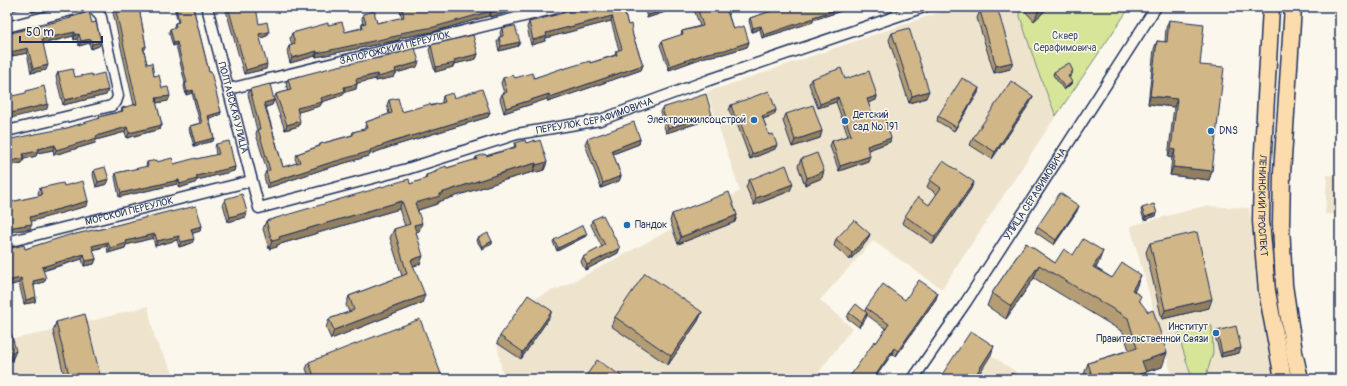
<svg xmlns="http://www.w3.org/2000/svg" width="1347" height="386" font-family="Pangolin,sans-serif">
<rect width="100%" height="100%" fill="#fbf7ec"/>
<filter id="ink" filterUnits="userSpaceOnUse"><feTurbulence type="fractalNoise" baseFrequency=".025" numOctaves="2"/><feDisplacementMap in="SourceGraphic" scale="8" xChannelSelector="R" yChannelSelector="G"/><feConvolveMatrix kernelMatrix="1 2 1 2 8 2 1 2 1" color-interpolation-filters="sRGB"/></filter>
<g filter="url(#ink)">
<path fill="#eee4ce" d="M955,7h62l20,62 19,47 -114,173 -69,-48 -53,59 32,28 -38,51h-311l-6,-36 28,-41 41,-17 106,-56 68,-38 -33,-99z
M1327,175l13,1v39l-15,-1z
M1204,206l45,2 30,171h-106l-43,-153z
M148,306l7,34 22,39h-170v-39l46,-9z
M968,340l59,39h-85z"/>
<path fill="#d7e598" stroke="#798a7b" d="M1017,7h113l-74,109 -19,-47z
M1194,325l18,1 1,27 -8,26h-13l-14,-45z"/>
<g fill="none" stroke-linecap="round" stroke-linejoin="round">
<defs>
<g id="street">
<path id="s1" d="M207,7l52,201 148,-39 110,-35 83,-14 109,-40 215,-73"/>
<path d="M7,27l76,-20"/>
<path id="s2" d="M229,89l332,-82"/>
<path d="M7,131l104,-25 5,-4 2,-6 -17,-79 -6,-7 -5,-3"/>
<path id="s3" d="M7,242l244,-61"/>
<path id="s4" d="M913,379l53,-77 190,-295"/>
</g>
<g id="primary">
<path id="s5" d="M1271,7l-9,163 -1,51 6,70 16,88"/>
<path d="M1293,7l-11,166 -1,51 3,61 10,67 6,27"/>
</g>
</defs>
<use href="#street" stroke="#1b2f5e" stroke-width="13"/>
<use href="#primary" stroke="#1b2f5e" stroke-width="19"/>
<use href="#street" stroke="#fbf7ec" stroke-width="10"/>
<use href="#primary" stroke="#fcdcac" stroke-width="16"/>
</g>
<path fill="#b49d74" stroke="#1b2f5e" d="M31,7h17l-16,5z
M110,7h29l7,40 -2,4 3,13 15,24 6,13 -12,2 6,22 -2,4 -33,9 -2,-6 -29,8 -1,3 -41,12 -1,-5 -16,3 -1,3 -12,3 -2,4 -15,3 60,-38 32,-9v-2l22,-6 1,-3 12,-3 -22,-97 -2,1z
M174,7h19l16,65 12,40 -1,3 -11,3 5,20 -1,3 -19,5 -5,-17 1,-3 10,-3 -8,-30 -6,2 -2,-9 1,-3 -9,-38 -3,1 -4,-14 1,-3 4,-1v-2l1,-3 3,-1z
M225,7h22v3l12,14 10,8 -2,4 -7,2 6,31 -22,5z
M402,7l107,5 -19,5 -1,-1 -57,16 -32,6 -1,2 -83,17 -1,-1 -25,7 -3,-12 2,-5 3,-1 -2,-7 2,-5 36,-8 17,7 16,-4 1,-4h1l-1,-5 1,-5 14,9 25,-5 -2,-6z
M644,7h21l1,3 -1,2 -18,6z
M693,7h34v3l6,19 16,13 -2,5 -24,7 -18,3 -36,13 -9,-25 2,-4 19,-6 1,-4 18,-5z
M783,7h71l-41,13v2l-51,16 -2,-9 -8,3 -3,-11 1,-3z
M1026,7h23l-15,14 -9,-10z
M627,11l-3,1 4,13 5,11 10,29 -2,5 -93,32 -1,-3 -43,14 -4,-14 2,-5 2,-1 -3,-10 2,-5h31l29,-9 27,-6 25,-8 1,-4 3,-1 -8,-29 -65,17 -1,3 -14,4 -4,-18 2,-5z
M980,11l30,58 -16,4 -17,-55z
M71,17l21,6 7,23 -8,3 -2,-6 -10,3 -2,-7 -3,1 -1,-4 -30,8 3,26 -15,3 -4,-20 -20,4 63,-39z
M1169,20l31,45 12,106 -3,9 -39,-5 2,-17 -4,-1 6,-50 -26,-3 6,-55 3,-8 8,1 1,-14z
M502,28l18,14 -2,4 -19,5 -2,-9 2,-5h2l-1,-4z
M892,33l34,65 -17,5 -20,-63z
M431,45l47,9 -2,5 -22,5 -1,3 -18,5 -6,-22z
M389,56l28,11 -21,6 -2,4 -18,4 -1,-2 -18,4 -1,6 -11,3 -2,3 -21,7 -2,4 -22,6 1,14 -14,4 -11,-31 2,-5 12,-3 -2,-8 2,-4z
M58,72l17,5 33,13 -2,5 -43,10 -7,-28z
M1054,72l19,1 -2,1 -1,3 -1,1 2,6 -7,6 -11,-15z
M811,79h34l32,17 -1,4 -8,3 5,13 17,26 -22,8v11l-29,10 -9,-25 2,-5 16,-5 -12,-34 -18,6 -9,-24z
M250,89l24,11 -2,5 -6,2 17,60 14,-4 -2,-4 2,-5 22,-8 1,-2 32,-9 1,-3 12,-3v-2l1,-5 23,-8 -2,-9 2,-5 13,12 40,-9v-2l1,-5 11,2 36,14 -2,5 -98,30 -20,7 -1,2 -45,13 -57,19 -3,-12 2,-5h1l-11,-37 1,-4 -9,-36z
M978,93l-24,38 -17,-10 1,-5z
M1033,96l-3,7 -38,56 -22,-14 3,-7z
M731,105l45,5 -2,5 -11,4 6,16 6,14 -25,10 -14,-38 -2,1 -5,-12z
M662,108l49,11 -45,14 -6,-21z
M786,114l36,17 -2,7 -28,9 -9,-26z
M587,139h53l-1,5 -26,10 8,22 -2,5 -18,7 -16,-44z
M515,143h11l21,19 -3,8 -11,3v-1l-25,7 -67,22 -3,1 -1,2 -19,6 1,21 -3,1 4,32 -7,2 9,37 -91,36 -5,-11 3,-9 20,-7 -3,-7 3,-9 53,-20 -12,-38 4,-9 11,-3 -6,-17 -122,36v2l-8,2 -6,-20 3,-8 144,-37 15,-5 1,-4 8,-2 2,-3 11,-2 28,-8 1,-3 10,-1 28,-9z
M216,144l19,23 -1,4 -37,9 -2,3 -16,5 -2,-4 -58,13 -4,-20 1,-4 30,-6 1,-5h10l17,2 42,-9 -1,-7z
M801,159l21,19 -17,7 -7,-19z
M1340,159v17l-2,-1z
M94,170l15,9 -2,5 -11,3 -3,-12z
M749,180l41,11 -36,14 -8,-18z
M930,180l41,9 -38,55 -31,-21 3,-7 24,-11 8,-11 -10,-7z
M64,186l24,15 -1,5 -56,15 -1,8 -23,3v-36l4,6 28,-6 -1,-3 2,-5z
M225,199l21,18 -18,5 -5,-18z
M1142,208l15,5 -1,3 -12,4 -3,-10z
M1077,211l-23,34 -19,-13 2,-5z
M171,212l31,14 -2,5 -7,2 -1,10 -13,4 -2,-7 -22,6 -2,-8 -27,7 -1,3 -17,5 -1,-7 -14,4 3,9 -2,5 -10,2 -2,-7 -39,12 1,11 -10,3 1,17 -11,2 -5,-21 -12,3v-37h18l47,-14 25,-5z
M672,214l65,1 -2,7 -57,22 -8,-23z
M592,220l26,33 -33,17 -4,-8 2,-5 19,-10 -11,-22z
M870,234l-3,7 -17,19 -16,-14 2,-7z
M586,236l-29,15 -4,-9 1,-2z
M478,238l14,3v3l-10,5 -5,-8z
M1026,243l29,20 18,-8 25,9 -2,4 16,10 24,10 -2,4 6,9 22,66 -16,5 -2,7h-60l-1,-2 5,-14 41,-13 -6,-18 -89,-54 -28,41 -19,-13 5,-13z
M1150,243l59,65 -47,11 -16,-67z
M936,299l-40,57 -4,-2 -18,25h-26l28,-36 10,-14 -19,-14 -1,3 -7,9 -12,-9 2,-5 16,-2 1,-3 39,-8z
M702,312l-4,9 -30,44 -57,-39 4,-9z
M549,318l-28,41 -24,-16 3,-7z
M56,322l45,57h-36l-12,-48z
M1217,331l24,17 -2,5 -18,4 -6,-21z
M309,362l134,17h-133l-4,-10z"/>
<path fill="#927f5e" stroke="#1b2f5e" d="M11,7h17l-21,5v-4z
M34,7h14l-16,5z
M511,7l-2,5 -19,5 1,-5z
M626,7h3l-2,4 -6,2 2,-5z
M845,7h9l-41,13v2l-51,16 2,-3 49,-18z
M1043,7h6l-15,14 4,-9z
M666,10l-1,2 -18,6 1,-3z
M491,11l-2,5 -57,16 -32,6 -1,2 -83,17 1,-4 83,-20z
M612,16l-1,5 -65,17 -1,3 -14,4 2,-5 13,-7z
M761,26l-1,3 -8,3 1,-4z
M75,32l-2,4 -32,8 1,-5z
M269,32l-2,4 -10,3 2,-5z
M79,34l-2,5 -3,1 1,-5z
M91,39l-2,4 -10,3 2,-5z
M101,42l-2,4 -8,3 1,-5z
M177,42l-1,3 -3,1 1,-3z
M520,42l-2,4 -19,5 2,-5z
M749,42l-2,5 -24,7 -18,3 -36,13 1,-4 37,-13z
M28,48l-1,5 -20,4v-4z
M317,51l-2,5 -25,7 2,-5z
M478,54l-2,5 -22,5 -1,3 -18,5 1,-5 18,-7z
M419,62l-2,5 -21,6 -2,4 -18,4 2,-4 17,-8z
M1013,62l-3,7 -16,4 2,-7z
M267,64l-1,5 -22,5 2,-4z
M48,65l-2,5 -15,3 2,-4z
M643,65l-2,5 -93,32 2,-5z
M377,74l-2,5 -21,5 2,-5z
M1072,82l-1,2 -7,6 1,-2z
M357,84l-1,5 -11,3 -2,3 -21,7 -2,4 -25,7 2,-5 47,-21z
M979,88l-1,5 -24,38 2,-4z
M108,90l-2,5 -43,10 2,-5z
M193,90l-1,3 -6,2 1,-3z
M929,91l-3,7 -17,5 3,-7z
M549,94l-2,5 -43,14 2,-5z
M170,96l-2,5 -12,2 -1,3 1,-8z
M877,96l-1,4 -11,4 2,-5z
M1033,96l-3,7 -38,56 3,-7z
M1150,96l27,3 -3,8 -26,-3z
M838,97l-2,5 -18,6 2,-4z
M274,100l-2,5 -9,3 1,-5z
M48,104l-1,5 -40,10v-5z
M776,110l-2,5 -14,5 2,-4z
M221,112l-1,3 -13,4 1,-3z
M490,112l-2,5 -98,30 -20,7 -1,2 -45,13 -57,19 2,-5 123,-41z
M712,115l-1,4 -45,14 2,-5z
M738,116l-2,5 -2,1 1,-5z
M300,121l-1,5 -14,4 2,-5z
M162,125l-2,4 -33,9 2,-5z
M127,127l-2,5 -29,8 -1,3 -41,12 2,-5 40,-14z
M822,131l-2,7 -28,9 3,-7z
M214,138l-1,3 -19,5 1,-3z
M891,138l-1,4 -25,9 2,-5z
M640,139l-1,5 -29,11 2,-5z
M55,145l-2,5 -16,3 -1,3 -12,3 -2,4 -15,3v-4l16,-8 15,-5z
M777,145l-2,4 -25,10 2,-5z
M1171,149l4,1 -3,8 -4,-1z
M870,156l-2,5 -29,10 1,-5z
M547,162l-3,8 -11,3 3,-8z
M536,163l-3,9 -25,7 -67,22 -3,1 -1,2 -25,8 3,-9 29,-11 67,-22z
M235,167l-1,4 -37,9 -2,3 -16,5 1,-4 16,-8z
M1173,167l39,4 -3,9 -39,-5z
M824,171l-2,7 -17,7 2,-7z
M621,176l-2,5 -18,7 2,-5z
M109,179l-2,5 -11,3 2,-5z
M179,180l-2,4 -58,13 2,-4z
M974,182l-3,7 -38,55 2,-7z
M793,184l-3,7 -36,14 2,-7z
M88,201l-1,5 -58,16 1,-5z
M402,201l-3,8 -122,36v2l-8,2 3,-8 7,-4z
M1079,206l-2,5 -23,34 2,-5z
M247,212l-1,5 -18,5 2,-5z
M1157,213l-1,3 -12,4 1,-3z
M737,215l-2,7 -57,22 3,-7z
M422,223l-3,8 -8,3 3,-9z
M32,224l-2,5 -23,3v-4z
M202,226l-2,5 -10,3 1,-5z
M155,234l-2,4 -27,7 -1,3 -17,5 2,-5 16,-7z
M587,234l-1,2 -29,15 1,-3z
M870,234l-3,7 -17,19 2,-7z
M179,236l-2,4 -22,6 2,-5z
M194,239l-2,4 -13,4 2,-5z
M492,241v3l-10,5v-2z
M108,242l-1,4 -16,4 1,-4z
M620,248l-2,5 -33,17 2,-5z
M1103,251l-5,13 -10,16 5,-13z
M84,254l-2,5 -41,12 1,-4z
M423,256l-3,8 -12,4 3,-8z
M96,259l-2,5 -10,2 2,-5z
M1039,265l-5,13 -28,41 5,-13z
M1141,275l-5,13 -9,15 5,-13z
M21,278l-2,5 -12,3v-5z
M46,278l-2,4 -13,4 2,-5z
M938,293l-2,6 -40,57 2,-5z
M425,295l-3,8 -91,36 3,-9z
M36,297l-1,5 -11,2 2,-4z
M1212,299l-3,9 -47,11 3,-9z
M552,311l-3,7 -28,41 2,-7z
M702,312l-4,9 -30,44 3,-9z
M867,313l-1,5 -7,9 2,-5z
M994,346l-3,9 -15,24h-3z
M894,348l-2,6 -18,25h-1z
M1241,348l-2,5 -18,4 1,-4z
M16,351l-4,9 -5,2v-8z
M1167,353l-5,14 -24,7 4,-13z
M1146,372l-2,7h-19z"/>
<path fill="#d1b687" stroke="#1b2f5e" d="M115,7h24l7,40h-3l4,17 5,-1 2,13 5,-1 3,13 6,-1 2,9 -14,2 1,3h-1l6,24 -33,8 -2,-6 -31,9 1,2 -41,12 -1,-5 -17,4v2l-15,3 1,4 -17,4v-22l23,-5 37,-7 33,-10 -1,-1 24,-6 -1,-3 15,-4z
M176,7h17l16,65h2l10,40 -13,4 6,22 -19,5 -5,-17 12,-3 -9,-33 -6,2 -2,-9h2l-10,-41 -3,1 -4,-14 6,-2 -1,-4 4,-1z
M228,7h19v3l9,-2 3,16 8,-2 2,10 -10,2 8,30 -21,6z
M402,7h109l-20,5v-1l-57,16 -34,6 1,2 -84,18v-2l-25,7 -3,-12 6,-2 -3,-11 36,-10v2l14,-3 3,10 18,-4 -1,-4 4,-1 -3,-9 11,-3 3,12 27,-6z
M586,7h40l-3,1 5,17 3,-1 2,12 10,29 -93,32 -1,-3 -43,14 -4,-14 5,-2 -4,-14 10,-3 2,3 17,-5 2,5 29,-10v1l27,-8v2l27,-8 -1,-4 6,-2 -10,-33 -66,17 1,3 -14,4 -4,-18z
M646,7h19l1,3 -18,5z
M697,7h30l-1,1 7,21 11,-3 5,16 -24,8 -18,3 -37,13 -8,-25 21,-7 -1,-3 21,-5z
M784,7h61l-32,10 1,1 -50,17 -3,-9 -8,2 -3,-10z
M994,7h3l16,55 -17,4 -16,-55z
M1033,7h10l-5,5z
M89,12l3,11 4,-1 5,20 -9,2 -1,-5 -10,2 -2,-7 -4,1v-3l-33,7 6,26 -15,4 -5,-21 -21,5v-19l64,-16v-1z
M1169,20l35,4 -4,41 24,2 -12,104 -39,-4 2,-17 -4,-1 6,-50 -27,-3 7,-55 10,1z
M515,26l5,16 -19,4 -2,-9 4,-1 -1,-8z
M909,28l20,63 -17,5 -20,-63z
M473,35l5,19 -24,6 1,3 -19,4 -5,-22z
M415,48l4,14 -24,7 1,3 -18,5 -1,-3 -21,5 1,5 -13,3 1,4 -24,7 1,4 -25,6 3,13 -13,4 -11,-31 15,-4 -3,-11 50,-13 51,-10z
M1069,63l4,8 -3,2 1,2 -3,1 4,6 -7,6 -11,-16z
M841,68l4,11 24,-8 8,25 -10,3 6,17 10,-3 8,25 -24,8 3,10 -30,10 -8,-25 19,-6 -13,-38 -18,7 -9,-25z
M73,69l2,8 17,-3v2l12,-3 4,17 -43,10 -7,-28z
M962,78l17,10 -23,39 -18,-11z
M1011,81l22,15 -38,56 -22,-14z
M270,84l4,16 -10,3 19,64 17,-5 -3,-8 23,-8v-2l33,-9v-3l15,-4 -2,-6 26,-9 -3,-13 9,-2 4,14 28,-8 1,2 14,-4 -2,-6 9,-3 2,5 28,-9 8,23 -98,30 -22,8 1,1 -45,13 -57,19 -3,-12 4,-1 -12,-41h2l-10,-40z
M44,86l4,18 -41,10v-17l19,-4v-2z
M769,91l7,19 -14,6 7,19 4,-1 4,11 -25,9 -14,-38 -3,1 -4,-12z
M706,94l6,21 -44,13 -6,-20z
M813,105l9,26 -27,9 -9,-26z
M634,122l6,17 -28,11 9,26 -18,7 -16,-44z
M525,140l1,3 9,-3v2l5,-2 7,22 -11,3v-2l-25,7 -67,22 -4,2v2l-25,7 7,20 -8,2 9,31 -12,4 14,35 -91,35 -5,-11 25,-9 -5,-14 58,-22 -13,-45 16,-5 -8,-23 -123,36 1,2 -8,2 -6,-20 143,-42 1,5 17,-6 -1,-3 10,-3v-2l10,-4 1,2 30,-9 -1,-2 9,-3 1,2 21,-6 9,-3 -1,-4z
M229,141l6,26 -39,9 1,3 -17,5 -1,-4 -58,13 -5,-20 32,-7 -1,-4 10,-2v2l15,-4 2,6 22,-6v1l23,-5 -3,-10z
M817,153l7,18 -17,7 -6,-19z
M943,161l31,21 -39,55 -30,-21 13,-19 11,8 12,-17 -11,-8z
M786,165l7,19 -37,14 -7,-18z
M105,167l4,12 -11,3 -4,-12z
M83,181l5,20 -58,16 2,7 -25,4v-32l2,-1 2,7 31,-7 -2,-7 23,-5 1,3z
M729,192l8,23 -56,22 -9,-23z
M1060,193l19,13 -23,34 -19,-13z
M242,194l5,18 -17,5 -5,-18z
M1154,204l3,9 -12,4 -3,-9z
M196,206l6,20 -11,3 3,10 -13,3 -2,-6 -22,5 -2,-7 -29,7 1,2 -17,5 -2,-6 -16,4 4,13 -10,2 -2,-7 -42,13 4,11 -13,3 3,16 -10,3 -5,-22 -14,3v-32l17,-4 1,4 47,-15v1l25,-6v1l74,-19v1z
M603,215l17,33 -33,17 -4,-8 22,-12 -13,-25z
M854,220l16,14 -18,19 -16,-14z
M583,225l4,9 -29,14 -4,-8z
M1197,232l15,67 -47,11 -15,-67z
M488,233l4,8 -10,6 -4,-9z
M1083,239l20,12 -10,16 19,11 10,-15 19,12 -9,15 9,6 -2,4 9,12 5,-2 14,43 -25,8 4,11 -21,7h-32l-5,-16 49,-15 -9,-30 -89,-53 -28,41 -19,-13 34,-50 29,20 9,-14 9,6z
M645,273l57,39 -31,44 -56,-39z
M919,280l19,13 -40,58 -4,-3 -21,31h-25l27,-38 1,2 13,-19 -23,-16 17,-24 22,16z
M528,295l24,16 -29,41 -23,-16z
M856,304l11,9 -6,9 -12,-9z
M85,314l16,65h-31l-14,-57z
M420,319l23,60h-128l-6,-17z
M8,321l8,30 -9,3v-32z
M1236,326l5,22 -19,5 -5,-22z
M971,331l23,15 -21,33h-34z
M597,360l29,19h-42z
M1012,373l9,6h-14z"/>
</g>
<g fill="#1f6fb2" stroke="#fbf7ec" stroke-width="1.5">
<circle cx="754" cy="120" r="4"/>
<circle cx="845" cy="121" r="4"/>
<circle cx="1211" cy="131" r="4"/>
<circle cx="627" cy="225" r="4"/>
<circle cx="1216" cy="333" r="4"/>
</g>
<g text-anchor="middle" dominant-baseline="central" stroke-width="3" stroke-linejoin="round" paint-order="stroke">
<g font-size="10" fill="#41536a" stroke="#fbf7ec">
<text x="1065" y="36">Сквер<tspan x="1065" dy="12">Серафимовича</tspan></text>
</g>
<g font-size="10" fill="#1b2f5e" stroke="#fbf7ec">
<text stroke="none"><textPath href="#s2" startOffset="171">ЗАПОРОЖСКИЙ ПЕРЕУЛОК</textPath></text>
<text stroke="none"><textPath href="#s1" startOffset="104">ПОЛТАВСКАЯ УЛИЦА</textPath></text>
<text stroke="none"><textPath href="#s1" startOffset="556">ПЕРЕУЛОК СЕРАФИМОВИЧА</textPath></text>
<text stroke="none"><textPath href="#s4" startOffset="222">УЛИЦА СЕРАФИМОВИЧА</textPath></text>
<text stroke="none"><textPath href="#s5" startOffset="199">ЛЕНИНСКИЙ ПРОСПЕКТ</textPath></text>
<text stroke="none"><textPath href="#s3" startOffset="126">МОРСКОЙ ПЕРЕУЛОК</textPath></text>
</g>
<g font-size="10" fill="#1b2f5e" stroke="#fbf7ec" text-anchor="start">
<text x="853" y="115">Детский<tspan x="853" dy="12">сад № 191</tspan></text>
<text x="746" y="120" text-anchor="end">Электронжилсоцстрой</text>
<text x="1219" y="131">DNS</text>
<text x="635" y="225">Пандок</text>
<text x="1208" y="327" text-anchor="end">Институт<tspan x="1208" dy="12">Правительственной Связи</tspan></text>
</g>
</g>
<rect width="1347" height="386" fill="none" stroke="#fbf7ec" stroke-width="24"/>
<rect x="12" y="12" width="1323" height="362" fill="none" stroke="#1b2f5e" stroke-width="1.5" filter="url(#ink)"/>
<path d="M20 36v6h82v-6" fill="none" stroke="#1b2f5e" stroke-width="2"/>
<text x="26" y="36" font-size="12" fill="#1b2f5e" stroke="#fbf7ec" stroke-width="3" paint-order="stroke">50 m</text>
</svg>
